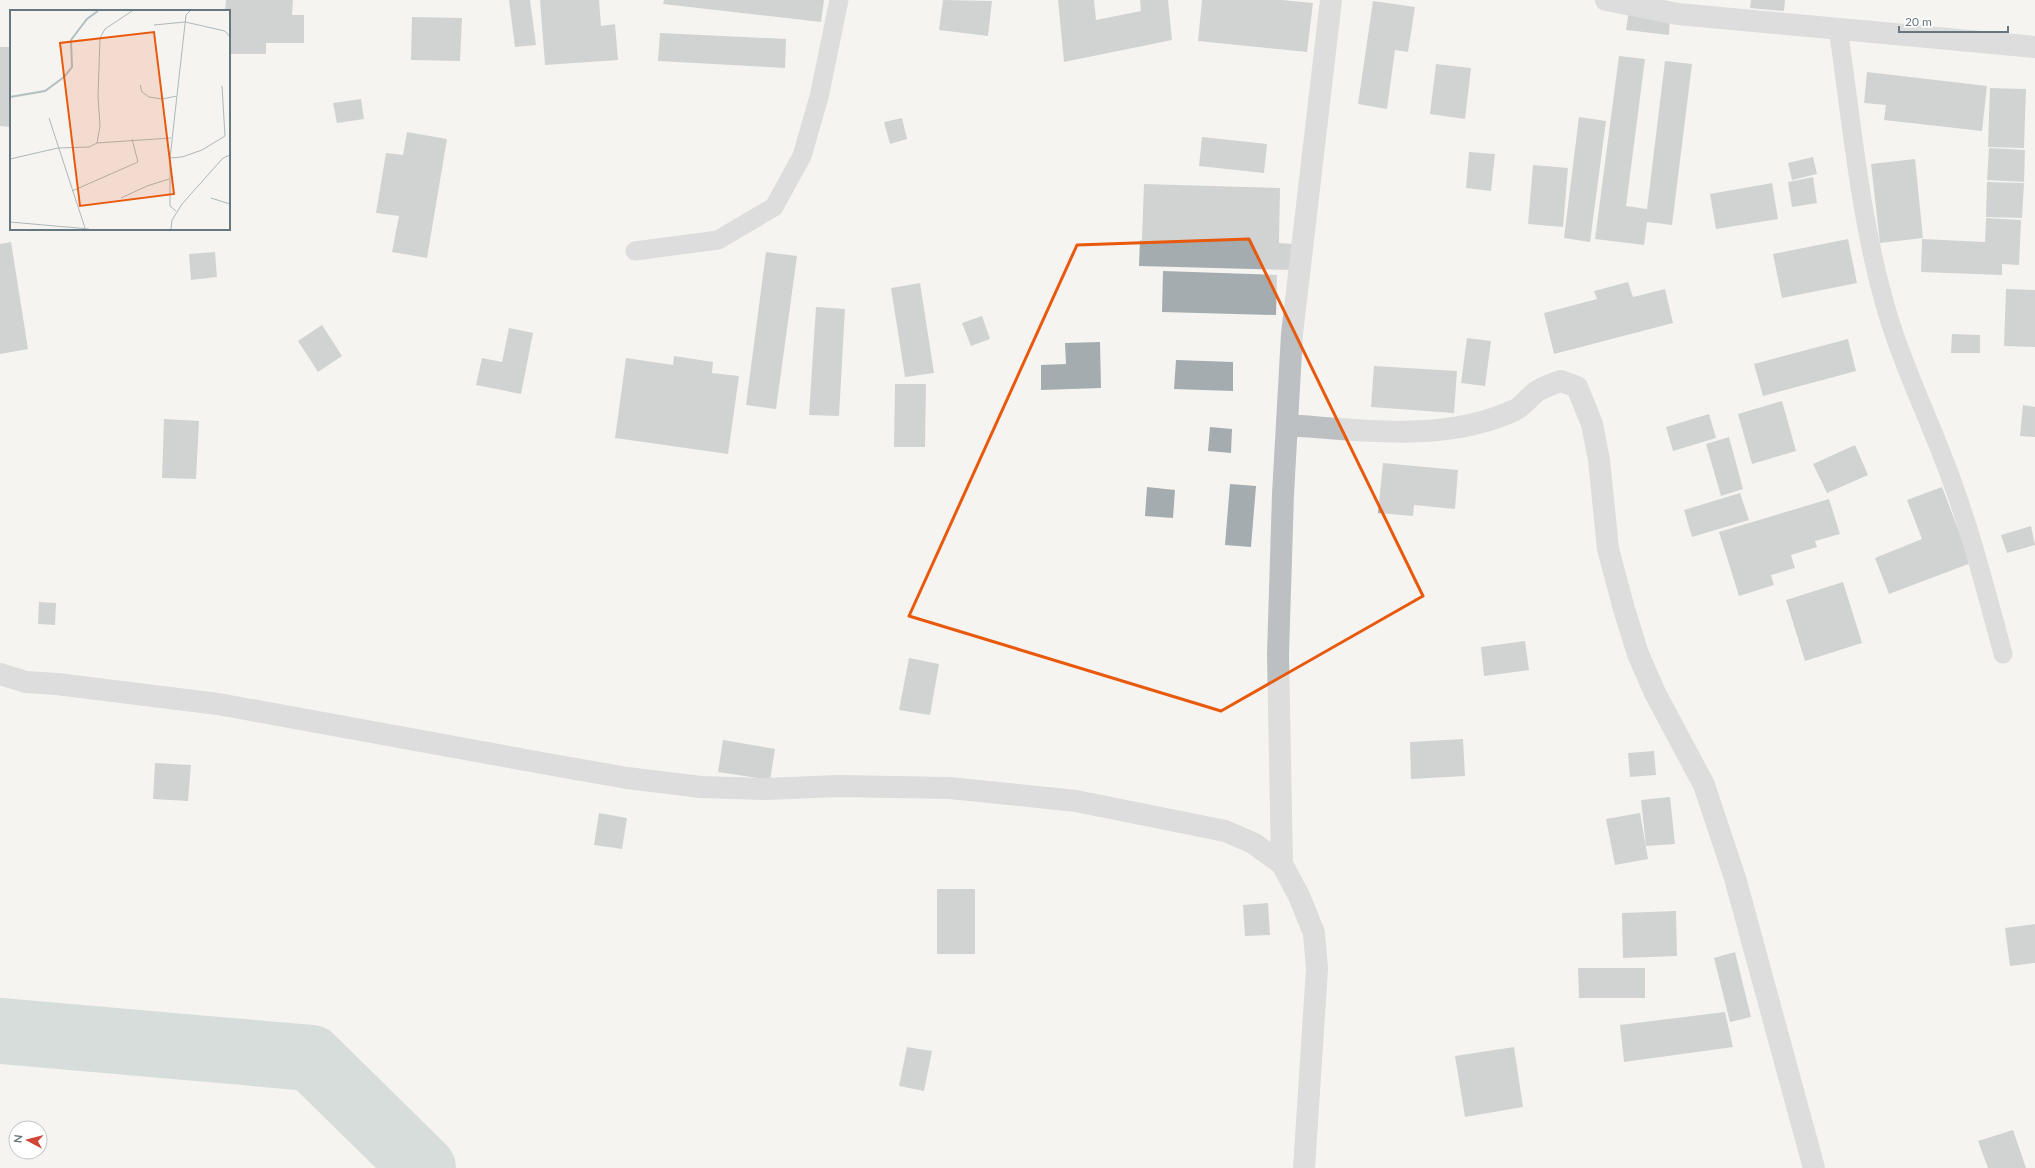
<svg xmlns="http://www.w3.org/2000/svg" width="2035" height="1168" font-family="Lato,sans-serif">
<rect width="100%" height="100%" fill="#f5f4f1"/>
<g fill="none" stroke-linecap="round" stroke-linejoin="round">
<path stroke="#b2c0c2" stroke-width="66" d="M0,1031l311,27 112,110"/>
</g>
<path fill="#a4acb0" d="M226,0h67l-1,15h12v28h-38v11h-37v-43h-4z
M509,0h21l6,45 -21,2z
M540,0h59l2,26 14,-2 3,36 -73,5z
M664,0h160l-3,22 -158,-18z
M943,0l49,1 -4,35 -49,-6z
M1058,0h36l2,20 45,-9 -1,-11h28l4,40 -108,22z
M1202,0h80l31,3 -6,49 -109,-11z
M1751,0h34l-1,11 -34,-3z
M1373,1l42,6 -7,45 -13,-2 -8,59 -29,-5z
M1629,10l41,4 -1,21 -43,-5z
M412,17l50,1 -2,43 -49,-1z
M660,33l126,6 -1,29 -127,-7z
M0,47h11v80l-11,-1z
M1619,56l26,3 -19,147 21,3 18,-148 27,3 -20,161 -25,-3 -3,23 -49,-6z
M1436,64l35,4 -6,51 -35,-5z
M1867,72l120,14 -5,45 -98,-11 2,-15 -22,-2z
M1990,88l36,1 -2,59 -36,-1z
M361,99l3,20 -27,4 -4,-20z
M1579,117l27,4 -16,121 -26,-4z
M902,118l5,21 -17,5 -6,-22z
M407,132l40,7 -20,119 -35,-6 7,-36 -23,-3 10,-60 17,2z
M1202,137l65,7 -3,29 -65,-7z
M1989,148l36,2 -1,32 -37,-2z
M1469,152l26,2 -4,37 -25,-3z
M1813,157l4,17 -25,6 -4,-17z
M1915,159l8,79 -43,5 -9,-79z
M1533,165l35,3 -5,59 -35,-3z
M1813,177l4,26 -25,4 -4,-25z
M1987,182l37,1 -2,35 -36,-1z
M1772,183l6,36 -62,10 -6,-35z
M1144,184l136,4 -1,55 15,1 -1,26 -154,-4 1,-26h2z
M1986,218l35,2 -2,45 -17,-1v11l-81,-3 1,-33 63,3z
M1848,239l9,44 -75,15 -9,-44z
M11,242l17,107 -28,5v-110z
M215,252l2,25 -26,3 -2,-26z
M766,252l31,4 -21,153 -30,-4z
M1163,271l114,4 -1,40 -114,-3z
M1628,282l5,15 32,-8 8,34 -119,31 -10,-41 53,-14 -3,-8z
M920,283l14,90 -29,4 -14,-89z
M2006,289l29,1v57l-31,-1z
M816,307l29,2 -6,107 -30,-1z
M982,316l8,23 -19,7 -9,-23z
M322,325l20,31 -24,16 -20,-31z
M509,328l24,5 -12,61 -45,-9 6,-27 20,4z
M1952,334l28,1v18h-29z
M1467,338l24,3 -6,45 -24,-3z
M1848,339l8,32 -93,25 -9,-32z
M1100,342l1,46 -60,2v-25l25,-1 -1,-21z
M674,356l39,6 -1,11 27,3 -11,78 -113,-16 11,-80 47,7z
M1176,360l57,2v29l-59,-2z
M1374,366l83,5 -3,42 -83,-6z
M895,384h31l-1,63h-31z
M1782,401l14,50 -44,13 -14,-50z
M2023,405l12,2v30l-15,-1z
M1709,414l7,24 -43,13 -7,-24z
M164,419l35,2 -3,58 -34,-1z
M1210,427l22,2 -1,24 -23,-2z
M1729,437l14,52 -22,7 -15,-52z
M1855,445l13,30 -41,18 -14,-29z
M1383,463l75,7 -3,39 -41,-4 -1,11 -35,-3z
M1230,484l26,2 -5,61 -26,-2z
M1147,487l28,3 -2,28 -28,-2z
M1942,487l29,76 -82,31 -14,-36 47,-19 -15,-39z
M1740,493l9,27 -57,17 -8,-27z
M1829,499l11,35 -25,7 2,6 -26,8 4,13 -24,7 3,10 -35,11 -20,-64z
M2031,526l4,19 -28,8 -6,-18z
M1843,582l19,61 -57,18 -19,-61z
M39,602l17,1 -1,22 -17,-1z
M1525,641l4,29 -45,6 -3,-29z
M909,658l30,6 -9,51 -31,-5z
M1463,739l2,37 -54,3 -1,-37z
M723,740l52,9 -5,31 -52,-8z
M1654,751l2,24 -26,2 -2,-24z
M155,763l36,2 -3,36 -35,-2z
M1670,797l5,47 -29,2 -5,-46z
M599,813l28,5 -5,31 -28,-4z
M1640,813l8,46 -33,6 -9,-46z
M937,889h38v65h-38z
M1268,903l2,32 -25,1 -2,-31z
M1676,911l1,45 -54,2 -1,-45z
M2035,924v39l-25,3 -5,-38z
M1735,952l16,65 -21,5 -16,-64z
M1578,968h67v30h-66z
M1725,1012l8,35 -109,15 -4,-37z
M907,1047l25,4 -8,40 -25,-5z
M1514,1047l9,60 -58,10 -10,-61z
M2013,1130l13,38h-38l-10,-27z"/>
<g fill="none" stroke-linecap="round" stroke-linejoin="round">
<path stroke="#bcc0c3" stroke-width="19" d="M1838,28c14,96 22,194 50,287 14,48 36,93 54,140 26,65 43,132 61,199
M635,251l83,-11 56,-33 28,-51 17,-59 20,-97"/>
<path stroke="#bcc0c3" stroke-width="22" d="M1606,0l72,14 357,33
M1287,425c74,5 158,18 228,-15 8,-4 14,-13 21,-18 7,-5 17,-8 25,-11l16,6 15,37 7,36 9,89 16,60 14,45 17,39 49,92 31,93 79,290
M0,674l26,8 31,2 161,20 335,61 74,13 74,9 65,2 72,-3 112,2 126,13 149,30 28,12 29,21 17,32 15,37 3,36 -13,199
M1282,864l-4,-210 5,-160 9,-160 39,-334"/>
</g>
<path d="M0 0H2035V1168H0ZM1249,239l174,357 -202,115 -312,-95 168,-371z" fill="#f5f4f1" fill-opacity=".55" fill-rule="evenodd"/>
<path fill="none" stroke="#e8590c" stroke-width="3" stroke-linejoin="round" d="M1249,239l174,357 -202,115 -312,-95 168,-371z"/>
<g transform="translate(10 10)">
<rect width="220" height="220" fill="#f5f4f1"/>
<path fill="none" stroke="#b2c0c2" stroke-width="2" d="M0,87l35,-6 19,-14 8,-10 -1,-27 16,-21 11,-8"/>
<path fill="none" stroke="#afb7b9" stroke-width="1" d="M144,15l31,-3 40,9 5,6M130,75l2,7 7,5 13,2 15,-3M39,108l36,110M87,133l74,-5M160,148l12,-1 20,-7 23,-14 -3,-50M0,149l48,-11 31,-1 8,-4 3,-17 -2,-30 2,-58 5,-9 27,-18M62,181l66,-29 -6,-23M111,188l26,-12 22,-7M201,188l19,6M166,201l-6,-5v-48l16,-143 4,-4M0,212l79,7M161,219l1,-9 10,-16 41,-46 7,-3"/>
<path fill="#e8590c" fill-opacity="0.15" stroke="#e8590c" stroke-width="2" d="M144,22l20,162 -94,12 -20,-163z"/>
<rect width="220" height="220" fill="none" stroke="#67777f" stroke-width="2"/>
</g>
<g transform="translate(28 1140) rotate(277)"><circle r="19" fill="#ffffff" stroke="#c2c9cc"/>
<path d="M0-3L7 15L0 10L-7 15Z" fill="#d04536"/>
<text y="-6" font-size="11" font-weight="bold" text-anchor="middle" fill="#67777f">N</text>
</g>
<path d="M1899 26v6h109v-6" fill="none" stroke="#67777f" stroke-width="2"/>
<text x="1905" y="26" font-size="12" fill="#67777f" stroke="#ffffff" stroke-width="3" paint-order="stroke">20 m</text>
</svg>
